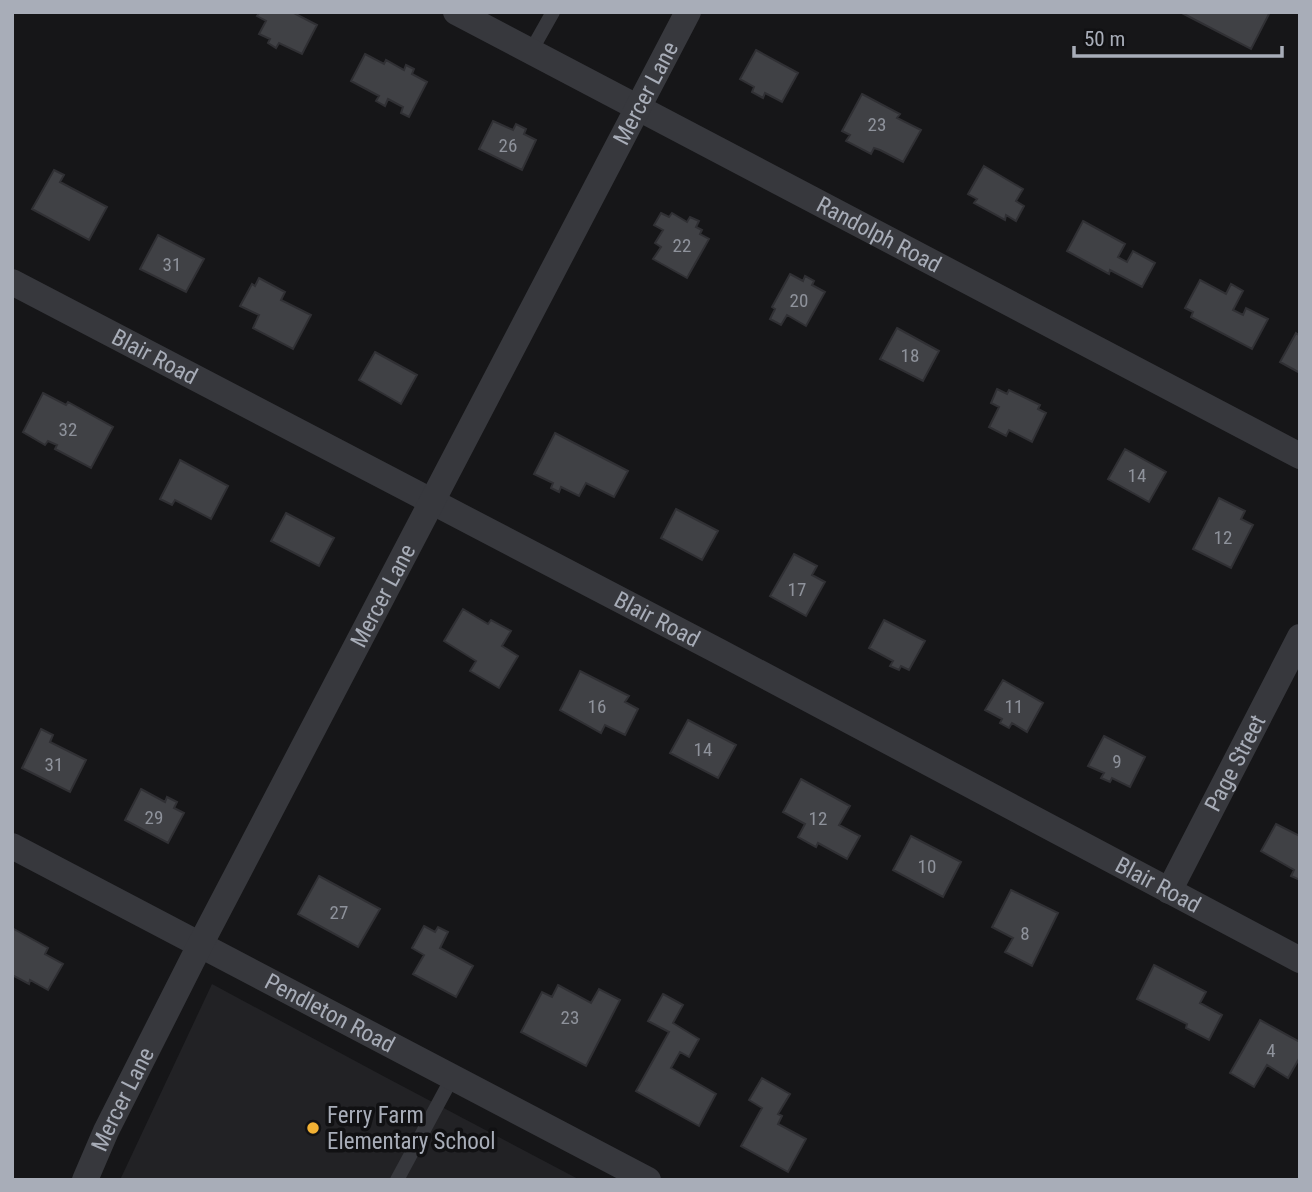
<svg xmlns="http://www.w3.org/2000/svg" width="1312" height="1192" font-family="'Roboto Condensed',sans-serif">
<rect width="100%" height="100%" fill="#161618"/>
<path fill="#222225" d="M212,984l173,93 195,103h-460z"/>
<path fill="#404145" stroke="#303034" stroke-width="2" d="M260,12h32l25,13 -15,29 -23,-11 -3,5 -8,-5 2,-4 -11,-5 7,-13 -9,-5z
M1180,12h90l-19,37z
M756,50l42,23 -16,29 -17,-9 -2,5 -11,-6 2,-5 -14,-8z
M365,54l19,10 2,-4 18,10 2,-5 8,4 -2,5 15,8 -18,35 -8,-4 2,-6 -15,-8 -3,7 -9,-5 3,-5 -28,-15z
M862,94l38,20 -3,4 24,12 -18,32 -23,-12 -6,-2 -3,6 -25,-13 4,-6 -8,-4z
M493,121l20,9 3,-6 10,5 -2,5 12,6 -14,30 -43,-21z
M984,166l39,23 -7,12 8,5 -8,15 -10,-6 -1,5 -31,-17 3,-4 -9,-5z
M54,170l10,5 -4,7 47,25 -18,33 -57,-31z
M661,213l8,4 3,-4 15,9 3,-5 9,4 -3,6 6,3 -2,4 9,5 -22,39 -34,-19 8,-12 -6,-4 8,-13 -9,-5z
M1083,221l42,23 -7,13 9,5 6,-11 22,12 -13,24 -32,-17 -1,4 -42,-23z
M158,235l46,24 -18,33 -46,-23z
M790,274l13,7 2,-5 9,5 -2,4 13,7 -19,34 -19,-11 -6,10 -11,-6 5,-10 -3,-2z
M259,278l26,14 -4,8 30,15 -18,34 -40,-21 6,-13 -19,-9 12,-22 3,2z
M1200,280l26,14 5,-10 12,7 -10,19 10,5 3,-7 22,11 -16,30 -61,-32 2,-5 -8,-4z
M897,328l42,23 -16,30 -43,-22z
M1296,333l4,3v37l-20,-11z
M375,352l42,23 -16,29 -42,-24z
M997,389l10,5 2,-4 31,15 -2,4 8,4 -14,29 -23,-12 -3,6 -17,-9 10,-20 -8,-4z
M43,393l23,12 2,-3 45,25 -22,41 -36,-19 2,-4 -9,-4 -3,4 -22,-13z
M555,433l73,38 -14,26 -28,-14 -7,13 -18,-9 -2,5 -8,-4 2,-5 -19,-9z
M1125,449l41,23 -17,30 -41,-23z
M180,460l48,26 -17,33 -36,-19 -3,5 -12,-6z
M1219,498l26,13 -4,8 12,6 -22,43 -38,-19z
M676,509l42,22 -16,29 -41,-22z
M286,513l48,25 -15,28 -48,-25z
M794,554l23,12 -5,9 13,7 -19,34 -36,-20z
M463,609l25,15 3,-4 20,11 -9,15 16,10 -19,32 -29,-17 6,-10 -32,-20z
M884,620l41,21 -16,29 -8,-4 -2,4 -9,-4 3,-5 -24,-13z
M580,671l49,25 -4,6 13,7 -13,26 -20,-10 -4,8 -41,-23z
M1003,680l40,23 -16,29 -15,-9 -3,5 -9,-5 2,-4 -17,-9z
M688,720l48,25 -18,33 -48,-25z
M41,729l12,6 -3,7 36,18 -16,32 -48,-24z
M1104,736l41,21 -15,30 -18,-9 -2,4 -9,-4 3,-5 -16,-7z
M801,779l49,27 -11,19 21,11 -13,23 -29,-16 -2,4 -18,-10 7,-13 -22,-12z
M141,789l24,13 2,-5 10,5 -3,6 10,5 -16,30 -43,-23z
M1276,824l24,12v44l-9,-4 3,-6 -33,-19z
M911,836l50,26 -18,35 -50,-27z
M319,876l61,33 -22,38 -60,-33z
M1011,890l47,23 -26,53 -27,-14 8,-14 -21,-11z
M424,926l11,6 3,-5 10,5 -8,16 33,18 -17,31 -43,-23 11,-19 -12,-7z
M12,928l36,20 -3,6 18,10 -15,26 -18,-10 -1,4 -17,-9z
M1154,965l52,27 -6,11 22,12 -13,25 -23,-12 1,-4 -50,-25z
M558,985l33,18 8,-14 21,11 -34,66 -65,-34 21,-40 10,5z
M663,994l20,11 -10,18 26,16 -10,18 -9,-5 -9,16 45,26 -17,32 -63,-35 33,-59 -21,-11z
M1260,1020l40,22v15l-12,21 -21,-13 -13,22 -24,-14z
M762,1078l28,16 -12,20 4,2 -4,8 28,15 -18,33 -47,-26 21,-38 -13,-8z"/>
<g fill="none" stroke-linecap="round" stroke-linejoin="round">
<path stroke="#37383d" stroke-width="14" d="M531,51l22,-39
M397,1180l55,-102"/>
<g stroke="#37383d" stroke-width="26">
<path id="s1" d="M456,12l844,444"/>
<path id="s2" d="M12,282l708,370 580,308"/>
<path id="s3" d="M12,846l636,334"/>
<path id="s4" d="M1169,891l131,-254"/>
<path id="s5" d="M85,1180l21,-49 94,-186 488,-933"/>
</g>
</g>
<circle fill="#f2b134" stroke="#111113" stroke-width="2.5" cx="313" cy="1128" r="7"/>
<g text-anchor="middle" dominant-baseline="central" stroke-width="7" stroke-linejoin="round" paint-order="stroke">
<g font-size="19" fill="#8e929b">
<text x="877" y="124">23</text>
<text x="508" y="145">26</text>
<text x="682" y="245">22</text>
<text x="172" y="264">31</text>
<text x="799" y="300">20</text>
<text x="910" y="355">18</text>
<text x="68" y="429">32</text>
<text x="1137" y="475">14</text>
<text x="1223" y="537">12</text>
<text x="797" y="589">17</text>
<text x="597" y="706">16</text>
<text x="1014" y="706">11</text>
<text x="703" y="749">14</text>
<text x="1117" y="761">9</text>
<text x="54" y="764">31</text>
<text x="154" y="817">29</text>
<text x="818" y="818">12</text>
<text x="927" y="866">10</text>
<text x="339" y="912">27</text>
<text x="1025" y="933">8</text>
<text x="570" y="1017">23</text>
<text x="1271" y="1050">4</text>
</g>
<g font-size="23" fill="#a8adb8" stroke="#111113">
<text stroke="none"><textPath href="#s5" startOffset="1223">Mercer Lane</textPath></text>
<text stroke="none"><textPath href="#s1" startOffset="478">Randolph Road</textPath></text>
<text stroke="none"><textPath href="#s2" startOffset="161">Blair Road</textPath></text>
<text stroke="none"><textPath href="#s5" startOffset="656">Mercer Lane</textPath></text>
<text stroke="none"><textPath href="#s2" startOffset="728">Blair Road</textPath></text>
<text stroke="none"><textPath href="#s4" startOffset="144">Page Street</textPath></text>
<text stroke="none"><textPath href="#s2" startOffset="1295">Blair Road</textPath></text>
<text stroke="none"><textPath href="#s3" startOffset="359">Pendleton Road</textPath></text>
<text stroke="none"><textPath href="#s5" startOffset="89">Mercer Lane</textPath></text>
</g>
<g font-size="23" fill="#a8adb8" stroke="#111113" text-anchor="start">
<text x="327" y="1115">Ferry Farm<tspan x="327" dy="26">Elementary School</tspan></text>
</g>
</g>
<rect width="1312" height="1192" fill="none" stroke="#a8adb8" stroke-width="28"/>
<path d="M1074 46v10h208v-10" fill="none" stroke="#a8adb8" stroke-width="3.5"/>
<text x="1084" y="46" font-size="21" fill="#a8adb8" stroke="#111113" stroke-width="5" paint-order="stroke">50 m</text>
</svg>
